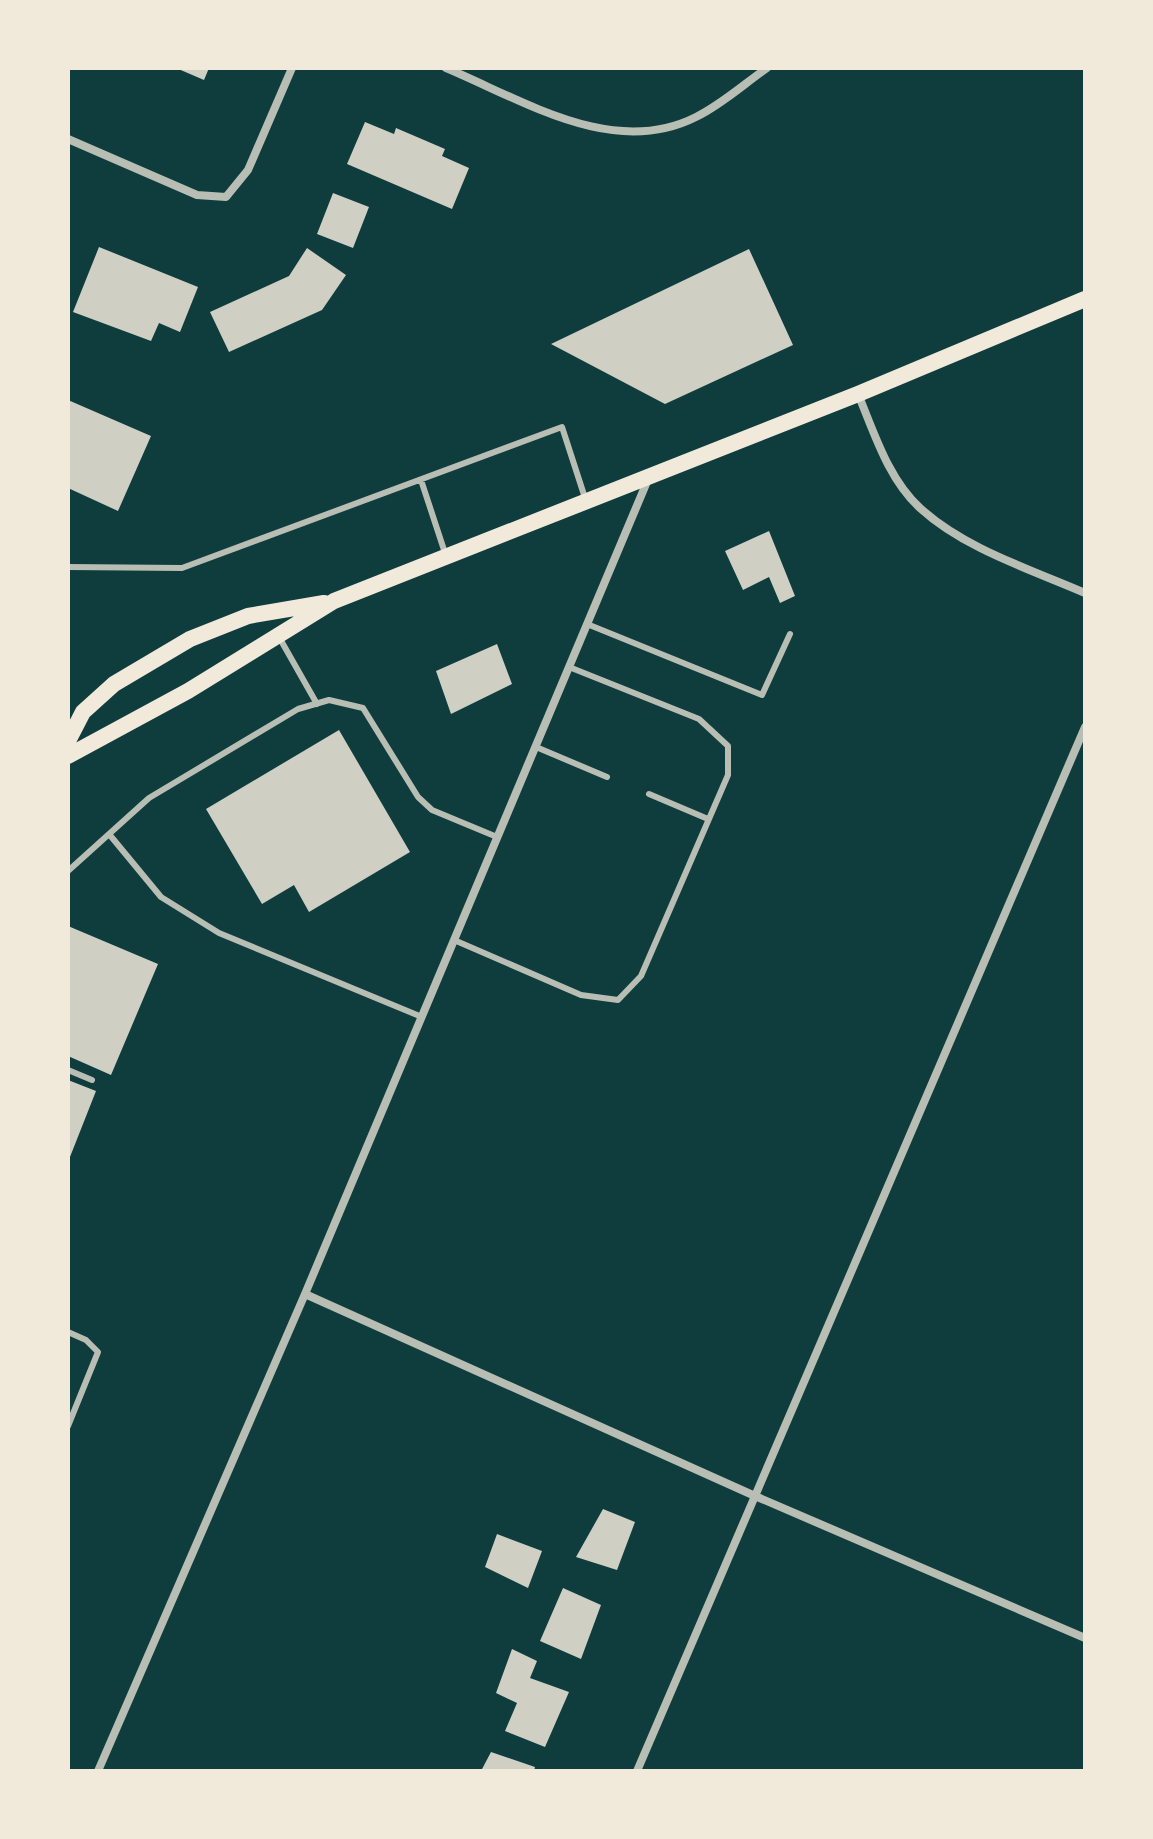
<svg xmlns="http://www.w3.org/2000/svg" width="1153" height="1839" font-family="'Public Sans',sans-serif">
<rect width="100%" height="100%" fill="#0f3d3e"/>
<path fill="#cfcfc3" d="M176,68h33l-5,12z
M365,122l29,12 2,-6 49,21 -3,7 27,12 -17,41 -105,-45z
M333,193l36,14 -16,41 -36,-14z
M99,247l99,40 -18,45 -21,-9 -8,18 -78,-29z
M307,248l39,27 -24,35 -93,42 -19,-40 79,-36z
M749,249l44,96 -128,59 -114,-60z
M68,400l83,36 -33,75 -50,-23z
M769,531l26,65 -15,7 -11,-26 -26,13 -18,-39z
M497,644l15,40 -61,30 -15,-43z
M339,730l71,122 -101,60 -15,-27 -32,19 -56,-95z
M68,926l90,38 -47,111 -43,-19z
M68,1080l28,11 -28,71z
M603,1509l32,13 -18,48 -41,-13z
M497,1534l45,17 -14,37 -43,-21z
M563,1588l38,17 -20,54 -41,-18z
M512,1649l25,12 -7,17 39,14 -24,55 -40,-16 12,-28 -21,-10z
M491,1752l44,15 -1,4h-53z"/>
<g fill="none" stroke-linecap="round" stroke-linejoin="round">
<path stroke="#b8beb3" stroke-width="6" d="M421,480l25,76
M68,567l114,1 380,-141 24,74
M587,624l175,71 28,-61
M279,637l38,67
M536,747l71,30
M649,794l59,25
M109,834l52,63 58,36 203,84
M68,871l81,-73 149,-89 31,-9 34,8 55,89 14,13 65,27
M454,940l127,55 37,5 23,-24 87,-201v-29l-29,-27 -130,-52
M68,1070l24,10
M68,1332l18,8 12,12 -30,74"/>
<path stroke="#b8beb3" stroke-width="8" d="M446,68c77,32 167,91 250,49 25,-12 48,-33 71,-49
M68,139l129,56 29,2 22,-27 44,-102
M858,394c16,38 30,85 62,114 45,41 110,61 165,85
M305,1294l450,202 330,142
M98,1771l207,-477 344,-817
M637,1771l448,-1044"/>
<path stroke="#f1e9da" stroke-width="16" d="M68,741l15,-29 31,-28 76,-45 58,-23 76,-13
M68,756l120,-65 146,-90 524,-207 227,-95"/>
</g>
<rect width="1153" height="1839" fill="none" stroke="#f1e9da" stroke-width="140"/>
</svg>
